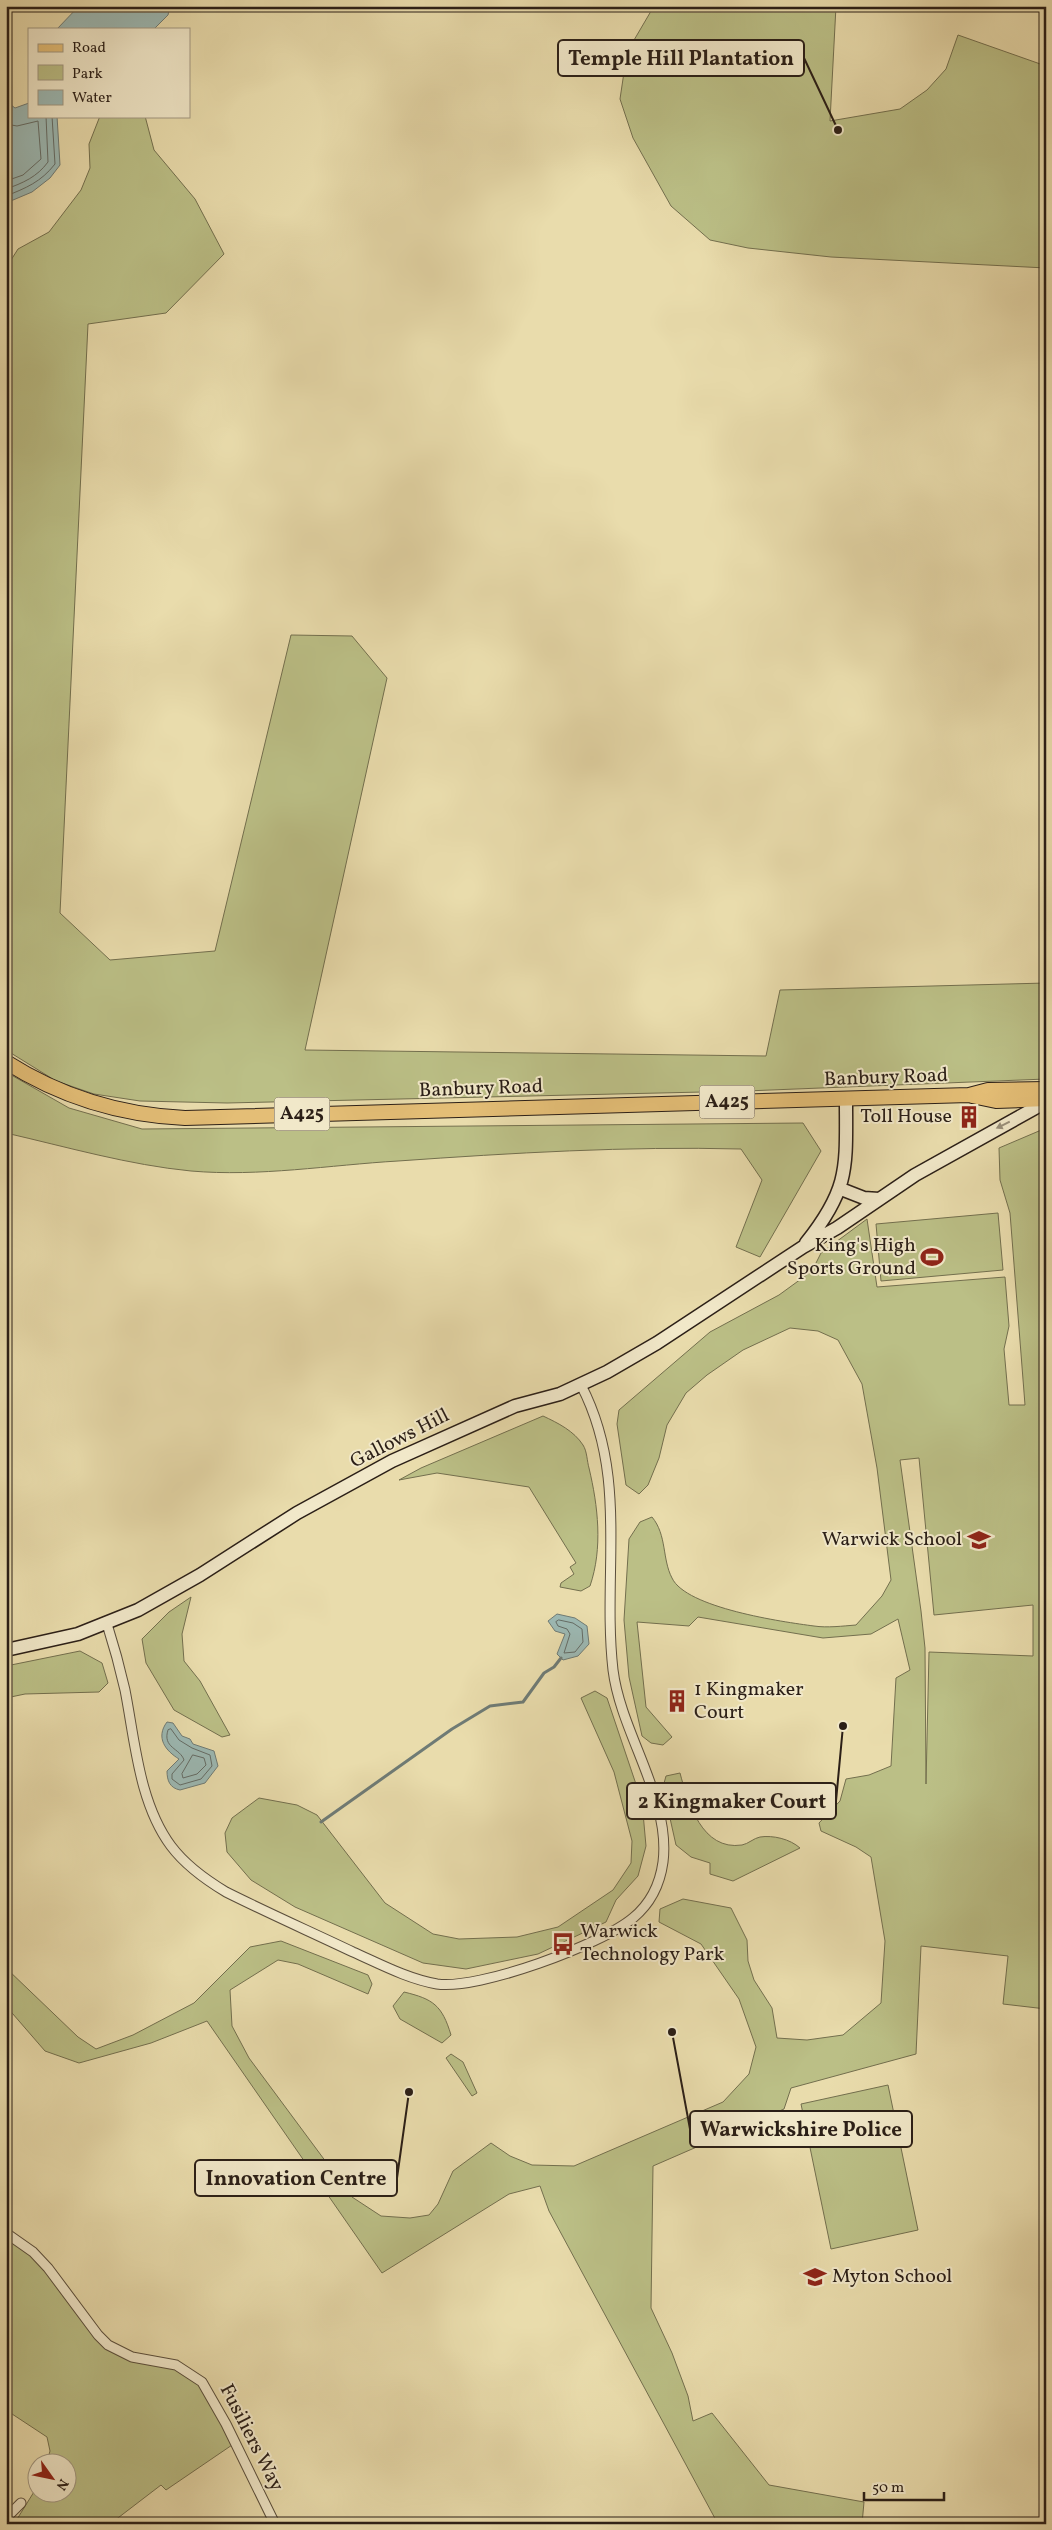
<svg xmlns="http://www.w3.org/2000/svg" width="1052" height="2530" font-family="Vollkorn,serif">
<rect width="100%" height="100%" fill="#e9dcac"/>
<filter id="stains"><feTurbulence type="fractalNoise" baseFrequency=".004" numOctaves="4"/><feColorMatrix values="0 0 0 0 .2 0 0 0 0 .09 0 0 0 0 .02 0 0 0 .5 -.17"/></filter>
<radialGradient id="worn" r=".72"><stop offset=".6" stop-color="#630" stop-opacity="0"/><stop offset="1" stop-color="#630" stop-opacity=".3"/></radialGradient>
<path fill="#bbbf86" stroke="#736f4e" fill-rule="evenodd" d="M654,6h182l-6,115 70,-12 27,-19 19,-21 12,-34 88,31v202l-215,-11 -83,-9 -38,-8 -39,-34 -38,-68 -13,-39 7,-47z
M100,116h45l9,34 41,49 29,55 -58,59 -78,11 -28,589 50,47 105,-9 76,-316 61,1 35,42 -82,372 461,6 14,-66 266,-7v96l-300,12 -519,12 -87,-2 -46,-7 -38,-13 -50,-31v-782l12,-19 31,-17 32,-42 9,-22 -1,-24z
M6,1072l63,36 73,21 661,-6 18,28 -61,106 -24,-10 26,-67 -21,-31c-114,-3 -229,4 -343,12 -68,4 -139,16 -207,10 -62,-6 -124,-24 -185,-38z
M1046,1128v881l-43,-5 5,-48 -87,-10 -5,108 -125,34 -7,21 -131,57 -2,142 21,45 16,43 5,25 19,-8 57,72 95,17 -2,22h-144l-169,-313 -9,-25 -31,8 -127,79 -175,-252 -56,22 -72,20 -34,-12 -39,-45v-38l72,69 18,12 37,-14 61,-32 56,-56 31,-6 87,34 4,9 -4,10 -70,-30 -20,-4 -48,30 2,36 17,32 103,139 29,19 29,2 19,-3 9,-11 15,-33 38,-28 19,13 22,9 42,1 149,-64 26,-28 7,-27 -17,-48 -38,-55 -42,-22 1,-13 23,-10 48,9 16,32 1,21 6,19 18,28 5,30 30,2 36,-5 38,-32 4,-62 -14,-84 -15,-10 -35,-16 -2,-8 21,-22 6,-22 23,-4 22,-9 5,-88 14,-8 -12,-51 -27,15 -48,4 -125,-21 -9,9 -52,-4 9,85 26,30 -9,8 -12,-2 -9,-7 -13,-59 -5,-57 5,-81 11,-17 12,-5c15,18 10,42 20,61 14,30 111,44 142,48 13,2 29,0 42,-1l26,-29 9,-16 -14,-112 -15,-84 -24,-44 -20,-9 -28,-3 -47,22 -36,25 -21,18 -19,32 -8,33 -11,27 -9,9 -13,-9 -9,-61 2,-14 91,-78 69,-37 33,-24 9,-18 46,-34 10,68 128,-10 4,49 -5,23 5,56h16l-15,-192 -10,-33 -1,-32zM919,1458l15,157 99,-10v51l-104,-4 -3,132 -1,-136 -4,-37 -21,-151z
M998,1213l5,57 -122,11 -5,-57z
M543,1416c15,7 31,15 40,29 4,6 4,16 6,23 9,38 14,80 1,118l-9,5 -21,-4 1,-4 13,-9 -4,-7 6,-4 -47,-76 -92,-14 -38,7 22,-12z
M191,1597l-9,37 2,27 16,20 30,54 -8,2 -48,-27 -28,-47 -4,-24 27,-27z
M80,1651l22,12 6,20 -9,9 -74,2 -19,4v-32z
M595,1691l12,7 35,104 4,44 -8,30 -22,24 -10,22 -68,32 -72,15 -43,-6 -128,-56 -44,-27 -24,-28 -2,-19 7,-15 27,-20 38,7 20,10 68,88 48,31 26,5 58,-2 41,-10 55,-37 18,-27 1,-22 -18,-69 -33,-74z
M680,1773c8,30 22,78 62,72 6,-1 12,-7 18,-8 13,-2 30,2 40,11l-67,33 -23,-7v-11l-19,-6 -15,-12 -13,-58 3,-11z
M404,1992c29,7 38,13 47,43l-9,8 -42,-24 -7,-13z
M451,2054l12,8 14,31 -5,3 -26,-38z
M888,2085l30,145 -87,19 -30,-145z
M6,2234l27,18 43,55 43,46 50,10 27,14 39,66 -69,47 -5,-5 -51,39h-96l23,-37 1,5h30v-30h-21l3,-11 -3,-14 -41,-27z"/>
<path fill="#9cb9b4" stroke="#6f7b75" d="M79,6h91l-2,9 -14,14h-97z
M6,101l9,7 14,-5v13h28l3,49 -10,13 -18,14 -26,11z
M557,1614l18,4 12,8 2,18 -11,12 -15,4 -6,-6 8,-20 -10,-3 -7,-10z
M167,1722l6,1 9,13 8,3 3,5 21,7 4,15 -13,17 -25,7c-10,-2 -13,-9 -13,-19l12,-12c-13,-8 -24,-21 -12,-37z"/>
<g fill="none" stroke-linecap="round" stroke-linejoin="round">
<path stroke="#646c66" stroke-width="1" d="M6,124l11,2 21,-5 3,38 -18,16 -17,6
M6,189c17,-6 31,-12 42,-27l-2,-46
M6,196c20,-8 35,-14 49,-32l-3,-48
M559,1620l14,3 9,6 1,13 -8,10 -11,1 6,-19 -3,-5 -9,-3 -2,-4z
M171,1729l8,11 13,8 18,7 2,11 -11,13 -21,6 -8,-6v-5l12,-14c-4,-12 -22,-12 -16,-30z
M193,1755l11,3 2,7 -9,9 -14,4 -1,-4z"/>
<path stroke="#6f7b75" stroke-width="3" d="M321,1822l131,-93 38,-23 33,-4 21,-29 10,-6 7,-9"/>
<defs>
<path id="street" d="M107,1624c7,22 13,44 18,66 10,51 14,113 46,156 15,20 35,34 55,46 42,21 85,40 127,60 27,12 55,27 84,32 42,6 164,-39 196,-66 17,-14 27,-34 30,-56 8,-64 -42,-128 -50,-192 -11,-98 16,-193 -32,-285
M6,2233l27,19 15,16 50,67 10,10 24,12 44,8 26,17 24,42 49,100
M6,2518l15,-15"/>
<path id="secondary" d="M841,1189l23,9 15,1
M806,1243c44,-55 40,-76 40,-143
M6,1650l72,-16 60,-24 62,-35 97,-62 95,-52 123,-55 45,-12 47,-22 50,-29 146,-96 34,-19 78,-53 131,-73"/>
<path id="primary" d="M6,1062c55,35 114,53 179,56l784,-23 19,-5 58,-1
M972,1096l24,5 50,-2"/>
</defs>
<use href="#street" stroke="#5a4e3c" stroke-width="11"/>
<use href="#secondary" stroke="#2b1f17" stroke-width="15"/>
<use href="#primary" stroke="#2b1f17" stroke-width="16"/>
<use href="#street" stroke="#f1e8c9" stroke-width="9"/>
<use href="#secondary" stroke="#f1e8c9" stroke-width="12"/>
<use href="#primary" stroke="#e4be76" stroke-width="14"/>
</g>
<defs><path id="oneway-solid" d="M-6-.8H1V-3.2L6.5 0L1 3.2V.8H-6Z" transform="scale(1.25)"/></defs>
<use fill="#988e79" href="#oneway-solid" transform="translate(1003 1125) rotate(154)"/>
<defs>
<symbol id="building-bare" viewBox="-9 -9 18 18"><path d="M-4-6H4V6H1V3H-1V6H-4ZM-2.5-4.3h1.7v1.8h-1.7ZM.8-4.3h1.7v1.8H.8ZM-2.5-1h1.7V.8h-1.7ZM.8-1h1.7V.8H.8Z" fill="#8f2418" stroke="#f1e8c9" stroke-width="2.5" paint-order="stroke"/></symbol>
<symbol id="stadium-bare" viewBox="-9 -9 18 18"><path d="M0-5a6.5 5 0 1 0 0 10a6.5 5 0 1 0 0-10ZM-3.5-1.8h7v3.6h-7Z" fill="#8f2418" stroke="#f1e8c9" stroke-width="2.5" paint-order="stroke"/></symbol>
<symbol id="school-bare" viewBox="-9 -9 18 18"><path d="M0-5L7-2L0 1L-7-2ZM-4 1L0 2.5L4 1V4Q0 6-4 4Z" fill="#8f2418" stroke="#f1e8c9" stroke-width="2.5" paint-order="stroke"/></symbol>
<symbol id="bus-bare" viewBox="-9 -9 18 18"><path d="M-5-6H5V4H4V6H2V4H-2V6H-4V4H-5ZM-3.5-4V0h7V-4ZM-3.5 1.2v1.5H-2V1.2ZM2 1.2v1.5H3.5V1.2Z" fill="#8f2418" stroke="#f1e8c9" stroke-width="2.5" paint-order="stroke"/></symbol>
</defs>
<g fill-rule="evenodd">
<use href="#building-bare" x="953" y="1101" width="32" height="32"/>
<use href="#stadium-bare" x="916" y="1241" width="32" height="32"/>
<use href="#school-bare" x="963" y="1524" width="32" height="32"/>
<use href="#building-bare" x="661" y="1685" width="32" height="32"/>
<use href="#bus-bare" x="547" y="1928" width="32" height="32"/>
<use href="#school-bare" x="799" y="2261" width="32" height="32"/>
</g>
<g text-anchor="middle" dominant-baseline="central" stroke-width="4" stroke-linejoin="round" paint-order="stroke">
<g fill="#f1e8c9" stroke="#665b4c" stroke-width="1">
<rect x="699.5" y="1085.5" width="55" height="33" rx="4"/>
<rect x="274.5" y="1097.5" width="55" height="33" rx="4"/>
</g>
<g font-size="19" font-weight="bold" fill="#2b1f17">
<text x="727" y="1102">A425</text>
<text x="302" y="1114">A425</text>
</g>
<g font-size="20" fill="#2b1f17" stroke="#f1e8c9">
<text transform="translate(886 1078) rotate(-2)">Banbury Road</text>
<text transform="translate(481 1089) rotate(-2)">Banbury Road</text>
<text transform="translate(400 1439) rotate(-27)">Gallows Hill</text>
<text transform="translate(251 2438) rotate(63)">Fusiliers Way</text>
</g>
<g font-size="20" fill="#2b1f17" stroke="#f1e8c9" text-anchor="end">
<text x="952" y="1117">Toll House</text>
<text x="916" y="1246">King's High<tspan x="916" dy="23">Sports Ground</tspan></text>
<text x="962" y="1540">Warwick School</text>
<text x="694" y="1690" text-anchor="start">1 Kingmaker<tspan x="694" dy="23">Court</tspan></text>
<text x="580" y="1932" text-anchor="start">Warwick<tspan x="580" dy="23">Technology Park</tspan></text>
<text x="832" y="2277" text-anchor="start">Myton School</text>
</g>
</g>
<path fill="none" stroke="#2b1f17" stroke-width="2" d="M838 130L804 58M843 1726L836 1801M672 2032L690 2129M409 2092L397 2178"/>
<g fill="#2b1f17" stroke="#f1e8c9" stroke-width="2">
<circle cx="838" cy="130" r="5"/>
<circle cx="843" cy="1726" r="5"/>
<circle cx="672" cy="2032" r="5"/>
<circle cx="409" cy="2092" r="5"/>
</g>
<g fill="#f1e8c9" stroke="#2b1f17" stroke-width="2">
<rect x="558" y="40" width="246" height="36" rx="5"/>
<rect x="627" y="1783" width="209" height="36" rx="5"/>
<rect x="690" y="2111" width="222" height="36" rx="5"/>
<rect x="195" y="2160" width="202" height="36" rx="5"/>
</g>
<g font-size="21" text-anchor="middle" font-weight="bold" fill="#2b1f17">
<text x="681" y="65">Temple Hill Plantation</text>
<text x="732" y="1808">2 Kingmaker Court</text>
<text x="801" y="2136">Warwickshire Police</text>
<text x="296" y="2185">Innovation Centre</text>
</g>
<rect width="1052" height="2530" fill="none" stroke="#e9dcac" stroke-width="25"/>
<rect x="8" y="8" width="1037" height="2515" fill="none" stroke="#2b1f17" stroke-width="2.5"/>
<rect x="12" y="12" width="1027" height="2505" fill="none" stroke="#2b1f17"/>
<rect x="28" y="28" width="162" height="90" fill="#f1e8c9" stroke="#a29882"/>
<rect x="38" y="44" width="25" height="8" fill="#e4be76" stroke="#a29882"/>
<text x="72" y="52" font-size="15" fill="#2b1f17">Road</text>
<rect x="38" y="65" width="25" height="15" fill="#bbbf86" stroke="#a29882"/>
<text x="72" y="78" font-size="15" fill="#2b1f17">Park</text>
<rect x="38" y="90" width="25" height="15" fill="#9cb9b4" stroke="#a29882"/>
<text x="72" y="102" font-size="15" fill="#2b1f17">Water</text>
<g transform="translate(52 2478) rotate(123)"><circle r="24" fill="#f1e8c9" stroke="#a29882"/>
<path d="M0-4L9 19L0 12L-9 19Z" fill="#8f2418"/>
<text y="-8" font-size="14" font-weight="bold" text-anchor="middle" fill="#2b1f17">N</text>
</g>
<path d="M864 2492v8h80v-8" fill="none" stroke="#2b1f17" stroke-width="2.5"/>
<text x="872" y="2492" font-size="15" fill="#2b1f17" stroke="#f1e8c9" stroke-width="4" paint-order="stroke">50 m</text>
<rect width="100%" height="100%" filter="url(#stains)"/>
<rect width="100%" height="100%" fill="url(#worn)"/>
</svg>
